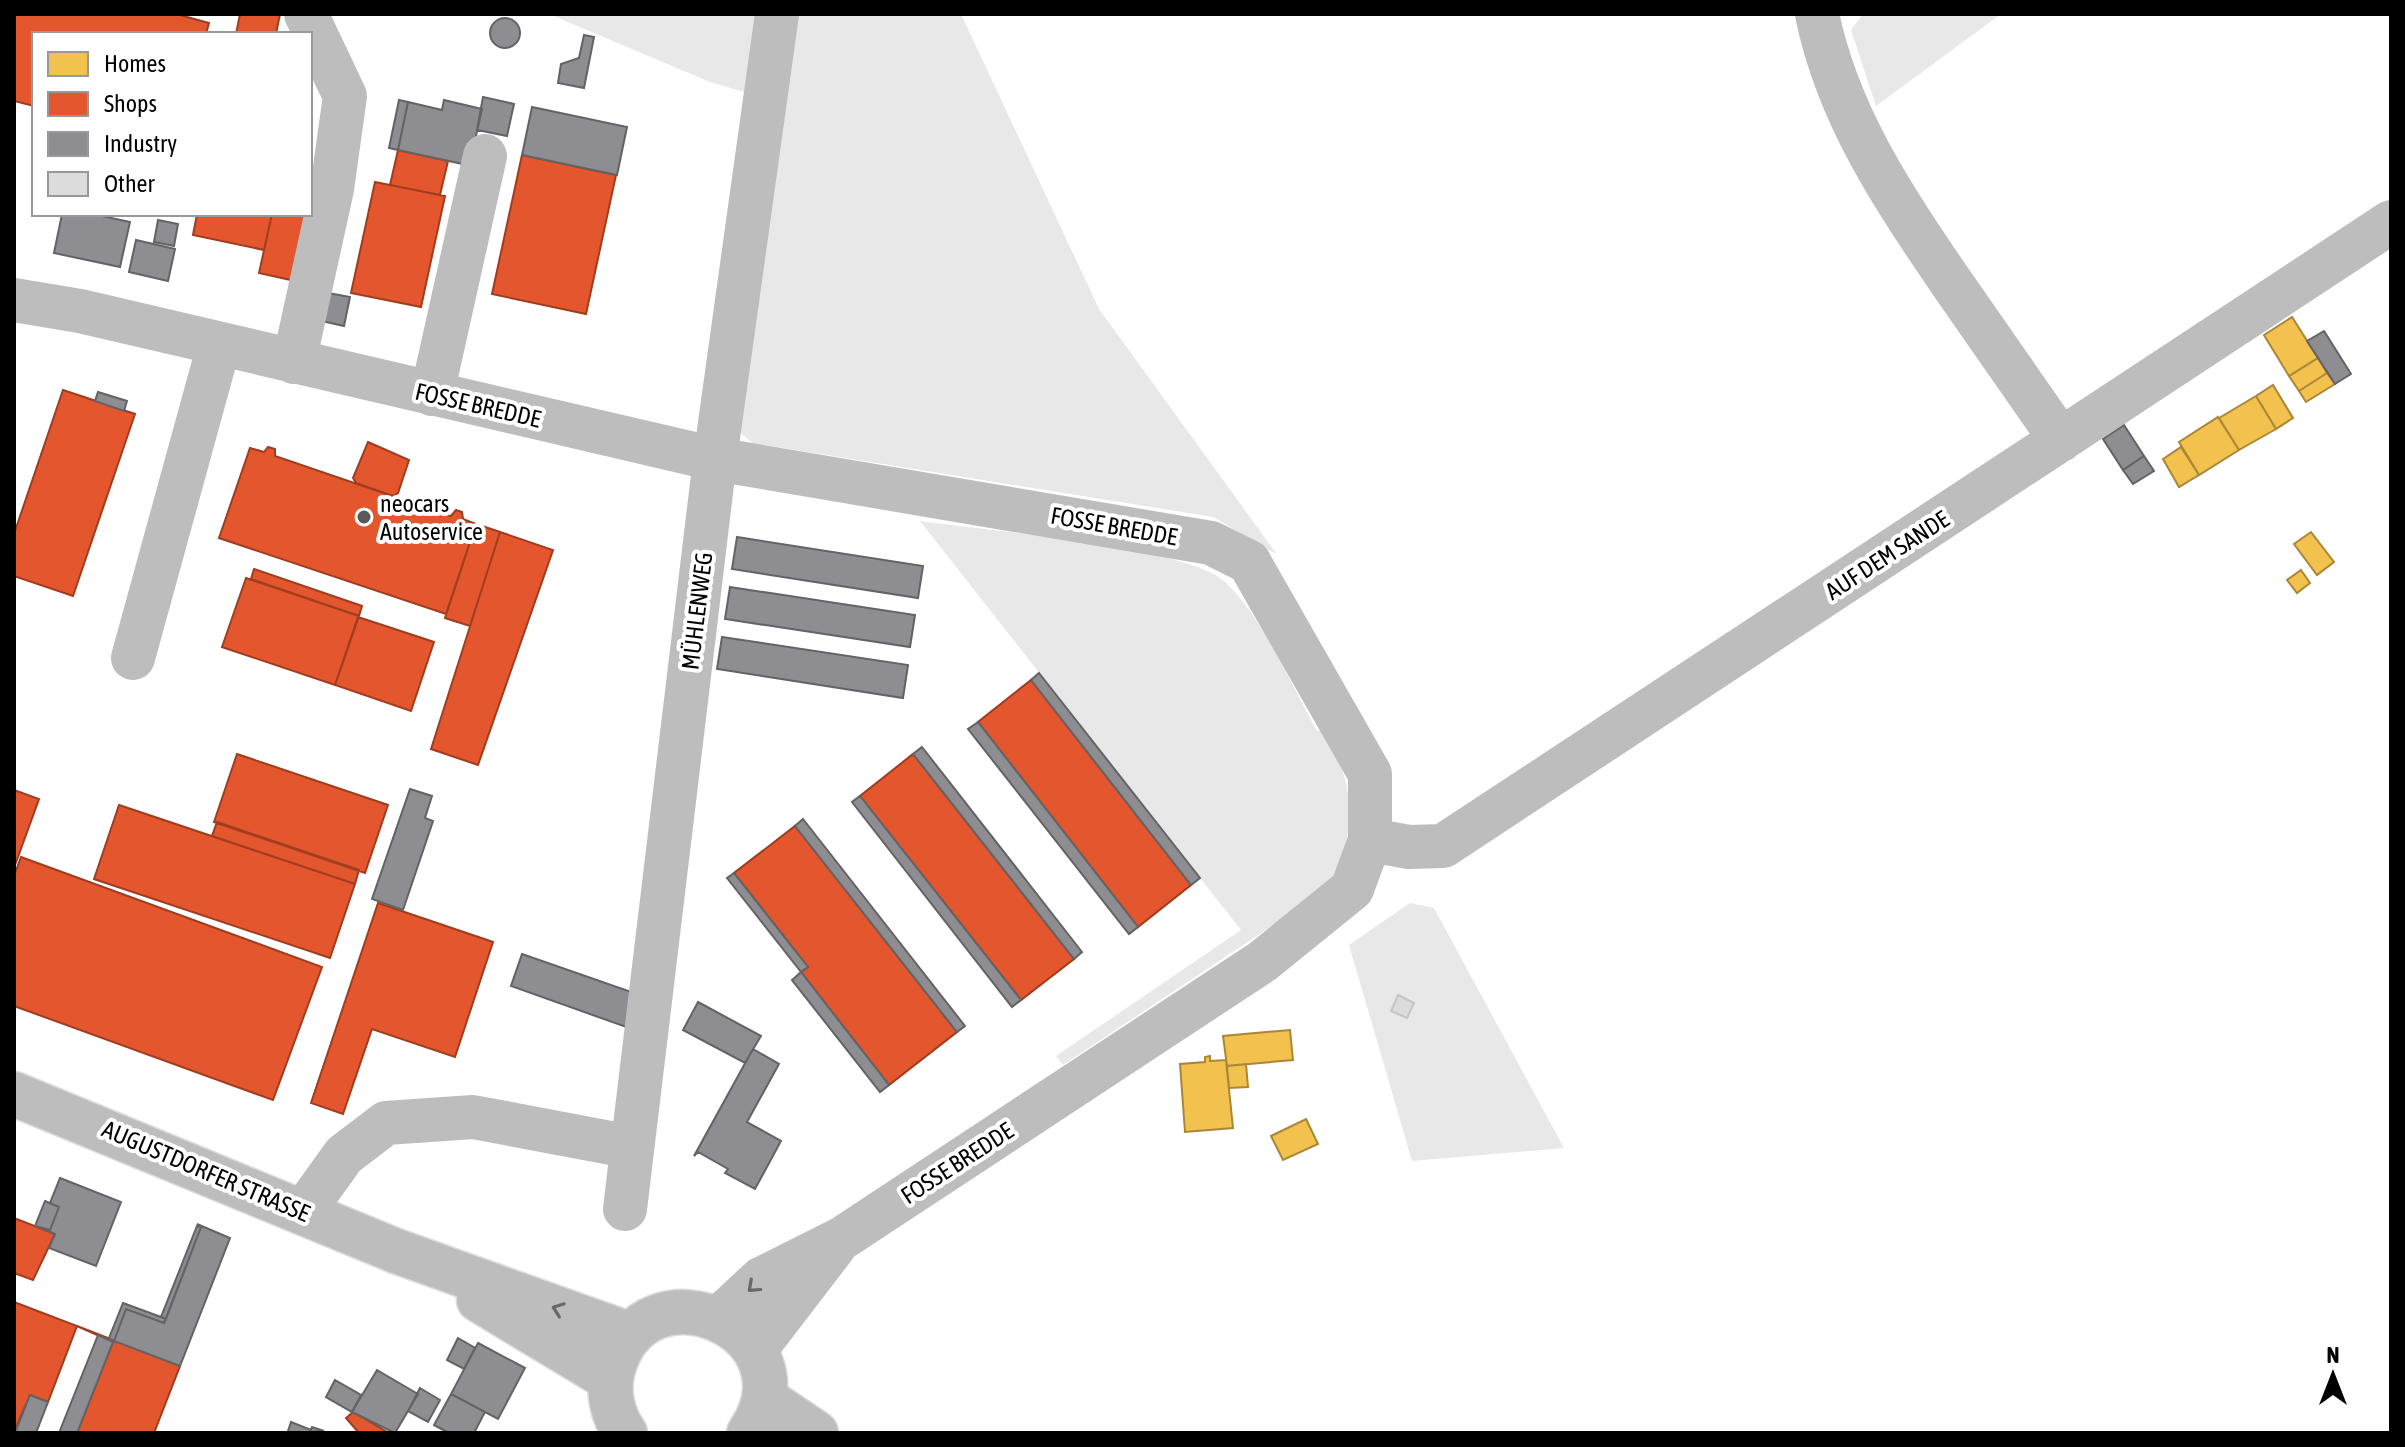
<svg xmlns="http://www.w3.org/2000/svg" width="2405" height="1447" font-family="'Asap Condensed',sans-serif">
<rect width="100%" height="100%" fill="#fff"/>
<path fill="#e8e8e8" d="M549,14h412l138,295 177,244c-11,-2 -49,-29 -63,-36l-460,-74 -24,-19 29,-328 -48,-14z
M1863,14h138l-125,92 -25,-76z
M920,521c61,9 266,26 304,60 36,32 69,107 93,150l9,-2c28,60 34,100 1,160l-264,176 -7,-9 185,-126z
M1410,903l24,5 130,240 -152,13 -63,-216z"/>
<path fill="#f2c14e" stroke="#a98737" stroke-width="2" d="M2292,317l26,41 -29,18 -25,-41z
M2318,358l9,15 -28,18 -10,-15z
M2327,373l8,11 -29,18 -7,-11z
M2273,385l20,33 -17,11 -20,-33z
M2256,396l20,33 -37,21 -20,-32z
M2218,417l21,33 -40,25 -20,-33z
M2181,447l18,28 -20,12 -16,-28z
M2311,532l23,30 -17,13 -23,-31z
M2301,570l9,13 -13,10 -10,-13z
M1290,1030l3,30 -66,6 -4,-30z
M1210,1056v5l16,-1 7,68 -48,4 -5,-68 25,-2v-5z
M1246,1064l2,23 -19,1 -2,-22z
M1306,1119l12,25 -35,16 -12,-24z"/>
<path fill="#e4572e" stroke="#a03d20" stroke-width="2" d="M14,14h162l33,9 -3,11h-172v72l-20,-5z
M240,14h40l-4,20h-40z
M398,150l50,11 -8,34 -50,-10z
M522,155l94,20 -30,139 -94,-20z
M375,182l70,14 -24,111 -70,-14z
M197,214h75l-8,36 -71,-15z
M272,214h38l-6,69 -45,-10z
M63,390l72,24 -62,182 -59,-20v-42z
M368,442l41,18 -11,33 -5,3 -37,-13 -3,-5z
M268,447l7,2v7l176,60 5,-6 6,2 1,7 13,5 -30,90 -227,-76 31,-90 14,4z
M476,524l24,8 -30,94 -25,-8z
M500,532l53,18 -75,215 -47,-16z
M254,569l108,37 -3,10 -108,-37z
M246,578l113,38 -24,69 -113,-38z
M358,617l76,25 -23,69 -76,-26z
M1031,680l160,205 -53,42 -160,-205z
M237,754l151,51 -23,68 -151,-51z
M913,754l161,205 -53,41 -161,-204z
M14,790l25,9 -25,69z
M119,805l236,79 -25,74 -236,-79z
M217,822l142,48 -4,14 -143,-48z
M795,826l162,206 -68,53 -88,-113 7,-5 -74,-94z
M21,857l301,110 -49,133 -259,-94v-130z
M378,903l115,39 -38,115 -83,-28 -29,85 -32,-11z
M14,1218l41,16 -22,46 -19,-7z
M14,1302l63,24 -29,76 -18,-7 -16,37z
M77,1326l103,40 -26,67h-77l36,-91z
M353,1412l36,21h-30l-13,-15z"/>
<path fill="#8d8d92" stroke="#636366" stroke-width="2" d="M490 33a15 15 0 1 1 30 0a15 15 0 1 1-30 0Z
M584,35l10,2 -10,51 -26,-5 3,-19 18,-6z
M483,97l31,7 -7,32 -30,-6z
M399,100l9,2 -10,48 -9,-2z
M444,100l38,9 -8,36 -11,19 -65,-14 10,-48 34,8z
M532,107l95,20 -10,48 -95,-20z
M62,214h31l37,8 -10,45 -66,-14z
M158,220l20,4 -4,22 -20,-4z
M136,240l39,9 -7,32 -39,-9z
M323,292l27,5 -6,29 -27,-6z
M2324,331l27,43 -16,10 -28,-43z
M98,392l29,9 -3,10 -29,-10z
M2124,425l20,31 -21,14 -20,-31z
M2144,456l10,15 -21,13 -10,-14z
M737,537l186,29 -5,32 -186,-29z
M730,587l185,28 -5,32 -185,-28z
M722,637l186,28 -5,33 -186,-29z
M1039,673l161,205 -9,7 -160,-205z
M978,722l160,205 -9,7 -161,-205z
M922,747l160,205 -8,7 -161,-205z
M410,789l22,7 -7,22 8,3 -30,89 -31,-11z
M860,796l161,204 -9,7 -160,-205z
M803,819l162,207 -8,6 -162,-206z
M734,873l74,94 -7,5 -74,-94z
M522,954l121,42 -11,33 -121,-43z
M801,972l88,113 -9,7 -88,-112z
M698,1002l63,34 -16,27 -62,-33z
M753,1049l26,15 -32,58 34,19 -26,48 -30,-16 3,-4 -30,-17 -4,4z
M60,1178l61,24 -25,64 -47,-18 6,-14 -12,-5 7,1 9,-23 -9,-4z
M45,1201l14,6 -9,23 -15,-4z
M197,1224l33,14 -50,128 -66,-25 12,-32 38,14 37,-96z
M197,1226l4,1 -35,92 -5,-2z
M123,1303l38,14 5,2 -2,4 -38,-14 -12,32 -5,-3z
M98,1335l15,7 -36,91h-18z
M458,1338l17,10 -11,21 -17,-9z
M478,1343l47,25 -27,51 -47,-25z
M377,1370l41,24 -23,39 -43,-21z
M335,1380l26,15 -9,17 -26,-15z
M420,1388l20,12 -12,22 -20,-11z
M451,1394l34,18 -11,21h-25l-15,-8z
M30,1395l18,7 -12,31h-21z
M291,1422l20,8 1,-3 12,4 -32,2 -4,-2z"/>
<path fill="#dcdcdc" stroke="#c4c4c4" stroke-width="2" d="M1398,995l16,8 -7,15 -16,-7z"/>
<g fill="none" stroke-linecap="round" stroke-linejoin="round">
<defs>
<path id="major" d="M14,1094l382,157 235,84
M479,1300l131,79
M764,1398l52,35
M625,1433c-13,-18 -18,-42 -12,-64 33,-115 205,-36 136,64"/>
</defs>
<use href="#major" stroke="#dbdbdb" stroke-width="47"/>
<path stroke="#bdbdbd" stroke-width="44" d="M1817,14c21,103 78,186 136,271 36,51 72,103 108,155
M14,300l66,11 635,148 496,84 38,19 121,212v66l-18,49 -89,72 -422,278 -80,40 -42,39
M294,362l38,-173 13,-93 -39,-82
M432,394l53,-238
M133,658l86,-313
M1370,840l39,7 34,-1 948,-624
M625,1209l90,-750 62,-445
M303,1212l41,-57 42,-32 87,-6 159,30
M755,1350l79,-103"/>
<use href="#major" stroke="#bdbdbd" stroke-width="44"/>
</g>
<defs><path id="oneway-chevron" d="M-2-3.5L2.5 0L-2 3.5" fill="none" stroke-width="1.6" stroke-linecap="round" stroke-linejoin="round" transform="scale(2)"/></defs>
<g stroke="#686868">
<use href="#oneway-chevron" transform="translate(753 1287) rotate(138)"/>
<use href="#oneway-chevron" transform="translate(558 1309) rotate(-160)"/>
</g>
<circle fill="#595959" stroke="#fff" stroke-width="3" cx="364" cy="517" r="8"/>
<g text-anchor="middle" dominant-baseline="central" stroke-width="8" stroke-linejoin="round" paint-order="stroke">
<g font-size="24" fill="#000" stroke="#fff">
<text transform="translate(478 405) rotate(13)">FOSSE BREDDE</text>
<text transform="translate(1114 526) rotate(10)">FOSSE BREDDE</text>
<text transform="translate(1887 555) rotate(-33)">AUF DEM SANDE</text>
<text transform="translate(697 611) rotate(-83)">MÜHLENWEG</text>
<text transform="translate(957 1163) rotate(-33)">FOSSE BREDDE</text>
<text transform="translate(206 1171) rotate(23)">AUGUSTDORFER STRASSE</text>
</g>
<g font-size="24" fill="#000" stroke="#fff" text-anchor="start">
<text x="380" y="503">neocars<tspan x="380" dy="28">Autoservice</tspan></text>
</g>
</g>
<rect width="2405" height="1447" fill="none" stroke="#000000" stroke-width="32"/>
<rect x="32" y="32" width="280" height="184" fill="#ffffff" stroke="#999999" stroke-width="2"/>
<rect x="48" y="52" width="40" height="24" fill="#f2c14e" stroke="#999999" stroke-width="2"/>
<text x="104" y="72" font-size="24" fill="#000000">Homes</text>
<rect x="48" y="92" width="40" height="24" fill="#e4572e" stroke="#999999" stroke-width="2"/>
<text x="104" y="112" font-size="24" fill="#000000">Shops</text>
<rect x="48" y="132" width="40" height="24" fill="#8d8d92" stroke="#999999" stroke-width="2"/>
<text x="104" y="152" font-size="24" fill="#000000">Industry</text>
<rect x="48" y="172" width="40" height="24" fill="#dcdcdc" stroke="#999999" stroke-width="2"/>
<text x="104" y="192" font-size="24" fill="#000000">Other</text>
<g transform="translate(2333 1375)" stroke="#ffffff" stroke-width="6" paint-order="stroke">
<path d="M0-6L14 30L0 20L-14 30Z" fill="#000000"/>
<text y="-12" font-size="22" font-weight="bold" text-anchor="middle" fill="#000000">N</text>
</g>
</svg>
